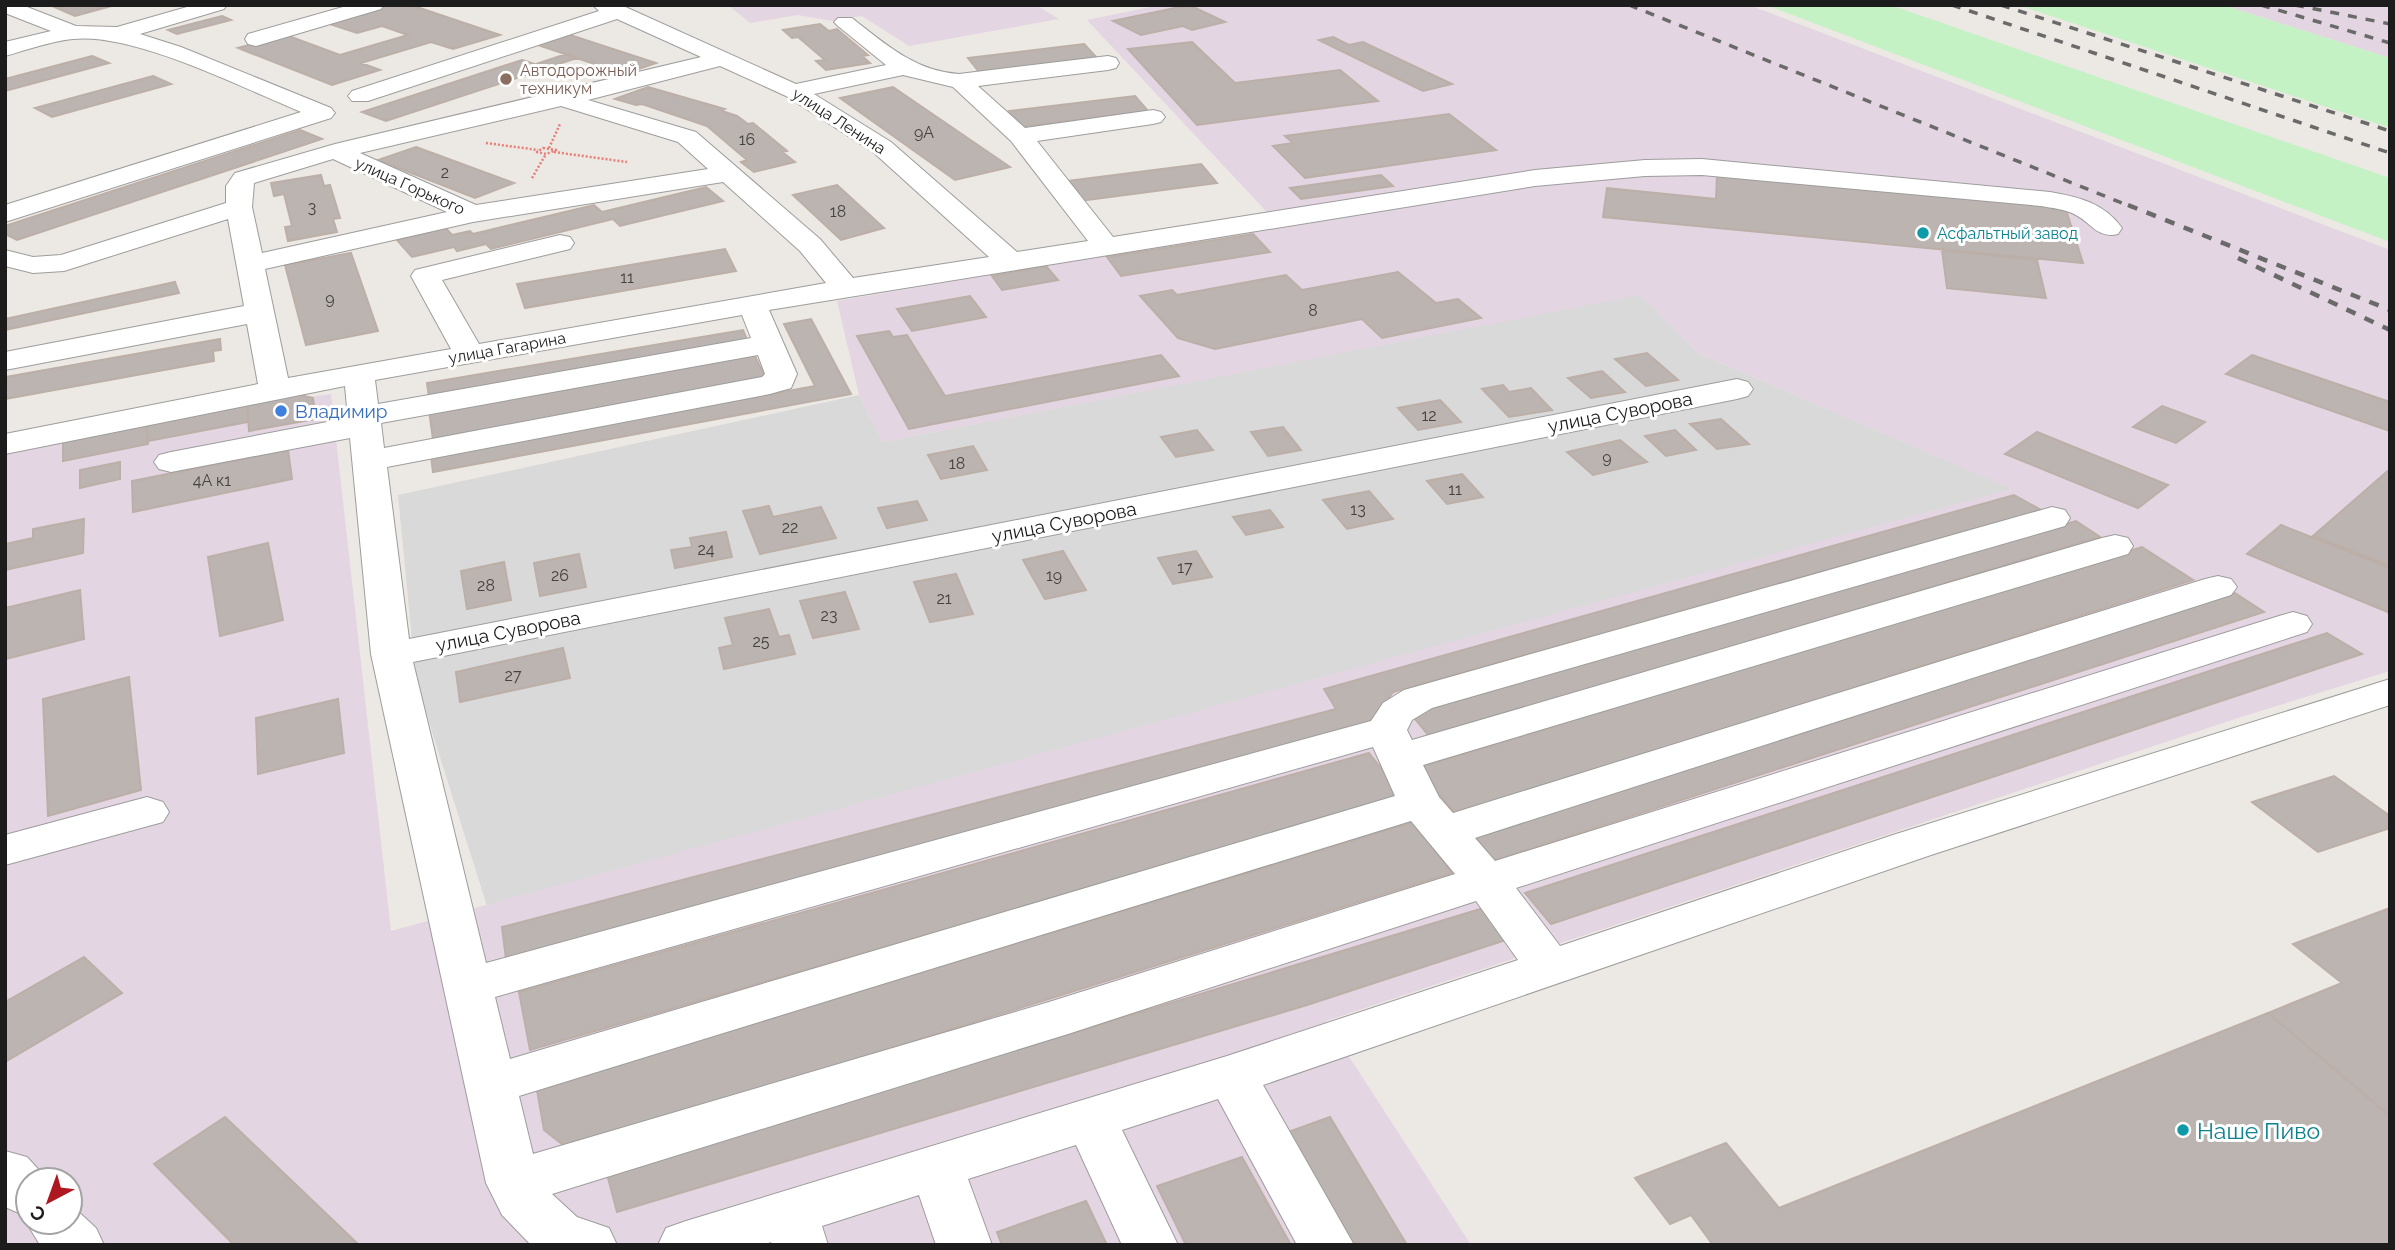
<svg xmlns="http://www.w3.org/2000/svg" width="2395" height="1250" font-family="Raleway,sans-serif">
<rect width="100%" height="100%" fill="#ece8e3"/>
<path fill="#dad9d9" d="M1640,294l60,60 313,135 -1526,417 -71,-225 -18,-186 461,-100 24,47z"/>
<path fill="#e4d5e2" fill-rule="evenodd" d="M728,5h308l23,14 -150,27 -47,-30 -30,5 -34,-6 -48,8z
M1160,5h589l641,245v421l-149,46 -915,304 145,224h-1466v-791l245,-49 81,-11 60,537 1621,-442 -312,-135 -60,-59 -757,147 -24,-47 -22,-94 443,-75 -193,-206zM28,1180h42v42h-42z
M2223,5h167v53z"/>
<path fill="#c4f2c5" d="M1766,5h124l500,173v64z
M2018,5h205l167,53v70z"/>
<path fill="#bcb4b0" stroke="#bcafa7" stroke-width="2" d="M50,5h59l3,1 -37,10z
M384,5h27l89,30 -47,14 -22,-7 -70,21 19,7 -48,15 -94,-37 48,-13 54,20 68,-20 -26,-9 -25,7 -33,-11z
M1189,5l36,17 -33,8 -9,-4 -42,9 -28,-14z
M222,16l9,4 -54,14 -9,-4z
M820,24l9,7 8,-2 31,26 -6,1 8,7 -44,7 -10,-9 9,-1 -27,-23 -6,1 -9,-8z
M567,34l89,29 -32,11 -89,-30z
M1333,37l16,8 14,-3 89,42 -29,7 -104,-51z
M1192,42l43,41 105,-13 38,31 -181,24 -69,-76z
M1084,44l13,14 -118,14 -11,-14z
M566,54l11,4 -30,10 -11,-4z
M92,56l17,7 -104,28v-12z
M522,60l25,8 -161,53 -24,-9z
M153,76l18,8 -119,33 -17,-9z
M648,87l77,22 -3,2 15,5 11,8 5,-1 34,28 -5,1 13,10 -41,10 -13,-10 6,-2 -40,-34 -65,-22 -6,1 -21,-6z
M893,87l117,80 -55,13 -115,-82z
M1135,96l13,15 -128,16 -11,-16z
M1449,114l47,36 -191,28 -32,-32 20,-3 -8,-7z
M300,130l22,9 -305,101 -12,-6v-8z
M416,147l98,36 -39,15 -97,-38z
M1201,164l16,19 -137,18 -13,-20z
M321,175l3,11 6,-1 10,33 -7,1 4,13 -49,9 -3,-14 7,-1 -8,-32 -10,2 -3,-13z
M1381,175l12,11 -92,13 -11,-11z
M1717,175l348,32 18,56 -480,-46 4,-29 109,11z
M837,185l47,43 -43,12 -48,-45z
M706,187l17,14 -103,25 -7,-7 -122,30 -5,-5 -29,7 -3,-4 -42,10 -15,-17 49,-12 6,7 18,-4 3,3 121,-29 8,7z
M1253,234l17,18 -149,24 -14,-19z
M725,249l11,22 -211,37 -8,-24z
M1942,250l95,10 9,38 -99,-10z
M351,253l27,78 -72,14 -21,-80z
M1046,266l12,14 -56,10 -10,-14z
M1398,272l38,31 22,-4 23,19 -99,20 -20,-19 -147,30 -37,-11 -38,-42 32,-6 5,5 109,-20 16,15z
M175,282l4,11 -174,37v-11z
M970,296l16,21 -74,14 -15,-22z
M811,319l40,75 -418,78 -2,-16 384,-70 -31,-62z
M743,330l5,12 -319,55 -2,-14z
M889,331l4,6 14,-2 38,61 216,-41 18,21 -270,53 -52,-93z
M220,339l1,11 -8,1 1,10 -209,38v-22z
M1647,353l31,27 -32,6 -31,-27z
M754,354l12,25 -333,60 -4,-28z
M2252,355l138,47v29l-164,-57z
M1602,371l23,21 -34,6 -23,-20z
M1503,385l6,7 22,-4 21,22 -43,7 -27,-28z
M292,393l21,5 3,21 -67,12 -2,-30z
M1440,400l21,22 -43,8 -20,-22z
M247,404l1,18 -100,19 -2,-17z
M2162,406l43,16 -29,21 -43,-16z
M1721,419l28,25 -32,5 -27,-25z
M146,424l2,20 -85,17v-21z
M1283,427l18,23 -33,6 -17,-24z
M1197,430l16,20 -37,7 -15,-20z
M1675,430l21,20 -30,6 -21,-20z
M2037,432l131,53 -30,23 -133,-54z
M1620,440l27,22 -54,13 -26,-23z
M973,446l14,24 -46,9 -13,-24z
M288,450l4,29 -159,33 -1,-31z
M120,462v17l-40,9v-18z
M2390,469v97l-77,-30z
M1462,474l21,23 -36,7 -20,-23z
M1369,491l24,28 -46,10 -24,-29z
M2014,495l27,15 -648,182 -20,29 -867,238 -4,-32 834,-218 -12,-20z
M917,501l10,19 -40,8 -9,-20z
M769,506l4,11 48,-10 15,31 -76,16 -17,-43z
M1270,510l13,17 -37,8 -13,-18z
M84,519l-1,34 -78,17v-26l28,-6v-9z
M2076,521l24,16 -671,199 -18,-22z
M2281,525l109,43v45l-143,-59z
M726,532l6,25 -57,11 -4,-18 21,-3 -2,-9z
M268,543l15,77 -63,16 -12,-79z
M2142,547l51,33 -737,234 -39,-46z
M1063,551l23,39 -41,9 -22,-39z
M1196,551l16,26 -39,7 -15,-26z
M579,554l7,33 -46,9 -6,-33z
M504,562l7,38 -44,9 -6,-38z
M956,574l17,40 -43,8 -16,-40z
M80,590l4,49 -78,20 -1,-51z
M845,592l14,37 -46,9 -13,-37z
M2235,593l29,19 -771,249 -21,-26z
M769,609l10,28 10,-2 6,19 -71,15 -5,-21 14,-3 -8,-27z
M2327,633l35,21 -811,270 -26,-31z
M563,648l7,30 -110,24 -4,-30z
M129,677l12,113 -93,26 -5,-117z
M338,699l6,54 -86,21 -2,-56z
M1369,753l34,43 -873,254 -11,-58z
M2334,776l56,40v12l-72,24 -66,-50z
M1413,822l39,51 -884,276 -24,-19 -7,-40z
M1487,907l25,31 -205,67 -690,207 -10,-38z
M2390,908v208l-122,-103 74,-30 -49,-39z
M84,957l38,36 -117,69v-60z
M2268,1013l122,103v129h-677l-22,-30 -21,9 -35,-46 91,-35 53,65z
M225,1117l134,128h-125l-80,-81z
M1330,1117l77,128h-54l-65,-113z
M1242,1157l49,88h-105l-29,-59z
M1086,1201l21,44h-105l-5,-13z"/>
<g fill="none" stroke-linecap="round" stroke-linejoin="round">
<defs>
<path id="minor" d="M5,5h17l54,21 41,1 77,-22h33l-3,4 -84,25 41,13 150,61 4,5 -4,5 -326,104v-17l296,-93c-58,-24 -168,-80 -228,-73 -22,2 -46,11 -68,17v-14l46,-11 -46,-18z
M350,5h34l-3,4 -125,37 -8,-2 -3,-5 3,-5z
M593,5h28l175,79 90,-19 -48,-39 -4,-4 4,-4h14c33,26 63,53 107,56l149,-18 8,2 3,5 -3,5 -8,2 -130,16 47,42 128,-18 8,2 4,5 -4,5 -8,2 -116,17 76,96 422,-67 110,-10 57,-1 348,33c29,5 54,11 72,36l-4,6c-21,5 -27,-12 -44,-20 -10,-5 -22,-6 -33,-8l-339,-31 -57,1 -110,10 -766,124 28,64 -6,14 -21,6 -383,73 22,172 1328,-260 11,3 5,7 -5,7 -11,3 -1324,263 73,301 885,-242 12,-18 21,-13 648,-183 13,3 5,8 -5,8 -633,182 -20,12 -5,10 5,10 690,-202 13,-3 13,3 5,8 -5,8 -705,211 16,32 14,16 752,-234 13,-3 13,3 6,8 -6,8 -756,243 20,23 784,-245 14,-4 14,4 5,8 -5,8 -791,256 44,58 336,-112 494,-155v26l-462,151 -665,229 91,160h-57l-79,-146 -96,31 56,115h-56l-46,-100 -108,34 24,66h-56l-17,-50 -97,31 6,19h-56l-1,-3 -8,3h-105l8,-17 20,-7 541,-165 291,-96 -42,-59 -408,133 -516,160 25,23 32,11 8,17h-86l-29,-30 -16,-32 -115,-529 -21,-216 -179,34 -12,-3 -5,-7 5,-7 12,-3 177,-34 -3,-32 -340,68v-20l253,-50 -11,-60 -242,46v-18l239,-46 -16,-87 -164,52 -31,2 -28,-7v-16l28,7 28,-2 165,-52v-17l9,-13 100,-29 366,-87 -84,-38 -249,82h-16l-4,-5 4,-5 247,-80zM720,66l66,30 87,56 116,105 -136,21 -33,-39 -124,-107 -108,-32zM903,75l50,12 58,54 77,100 -71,11 -126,-110 -77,-48zM561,106l117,36 30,27 -232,36 -116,-52zM333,159l114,53 -185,41 -10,-46 2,-24zM723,182l77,69 26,32 -347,61 -37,-64 128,-31 4,-6 -4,-6 -10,-2 -145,35 -4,6 40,73 -163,29 -23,-109 208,-47zM742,315l9,23 -373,66 -3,-24zM758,355l7,19 -3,3 -378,71 -3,-25zM1373,747l22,49 -885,263 -15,-62zM1411,821l44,53 -406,128 -516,152 -14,-58z
M147,797l16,5 6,10 -6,10 -158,43v-30z
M5,1151l22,6 21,23h-20v37l-23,-10z
M70,1204l26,24 8,17h-64l-14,-23 2,-4v4h42z"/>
</defs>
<use href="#minor" stroke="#9d9d9d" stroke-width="2"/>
<path stroke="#e87e78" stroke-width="2.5" stroke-dasharray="2 2" stroke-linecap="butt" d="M486,143l52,7
M543,148l13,2 -10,4 -9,-2z
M549,148l11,-24
M554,152l73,10
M532,178l14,-24"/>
<use href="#minor" fill="#fff" fill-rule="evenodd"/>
<path stroke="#6a6a6a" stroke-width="3.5" stroke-dasharray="9 9" stroke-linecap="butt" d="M1629,5l503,202
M1952,5l438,148
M2001,5l389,126
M2261,5l129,38
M2295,5l95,19"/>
<path stroke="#6a6a6a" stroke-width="4.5" stroke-dasharray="10 10" stroke-linecap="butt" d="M2128,205l262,105
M2238,258l152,72"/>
</g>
<circle fill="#8d6e63" stroke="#fff" stroke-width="2.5" cx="506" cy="79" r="7"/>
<g fill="#0f9aa8" stroke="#fff" stroke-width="2.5">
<circle cx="1923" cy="233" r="7"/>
<circle cx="2183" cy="1130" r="7"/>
</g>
<circle fill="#3f7fe0" stroke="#fff" stroke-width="2.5" cx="281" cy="411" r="7"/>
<g text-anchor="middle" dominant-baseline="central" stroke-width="6" stroke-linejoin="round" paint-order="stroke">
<g font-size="16" fill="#785e54" stroke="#fff" text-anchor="start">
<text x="520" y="70">Автодорожный<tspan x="520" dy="18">техникум</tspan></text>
</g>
<g font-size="16" fill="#1c1c1c" stroke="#fff">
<text transform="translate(839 121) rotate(33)">улица Ленина</text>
<text transform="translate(410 186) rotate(24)">улица Горького</text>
<text transform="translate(507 348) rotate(-10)">улица Гагарина</text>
</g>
<g font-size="16" fill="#444241">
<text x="924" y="132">9А</text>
<text x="747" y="139">16</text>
<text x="445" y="172">2</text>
<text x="312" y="207">3</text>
<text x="838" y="211">18</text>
<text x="627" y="277">11</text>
<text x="330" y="298">9</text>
<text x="1313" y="310">8</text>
<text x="1429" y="415">12</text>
<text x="1607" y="457">9</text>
<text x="957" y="463">18</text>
<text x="212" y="480">4А к1</text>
<text x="1455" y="489">11</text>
<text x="1358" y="509">13</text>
<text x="790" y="527">22</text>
<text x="706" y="549">24</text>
<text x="1185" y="567">17</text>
<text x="560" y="575">26</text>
<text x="1054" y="575">19</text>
<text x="486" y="585">28</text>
<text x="944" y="598">21</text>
<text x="829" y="615">23</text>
<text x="761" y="641">25</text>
<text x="513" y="675">27</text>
</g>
<g font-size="16" fill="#0d838f" stroke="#fff" text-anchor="start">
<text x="1937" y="233">Асфальтный завод</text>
</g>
<g font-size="19" fill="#366cbe" stroke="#fff" text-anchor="start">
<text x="295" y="411">Владимир</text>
</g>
<g font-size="19" fill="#1c1c1c" stroke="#fff">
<text transform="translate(1620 412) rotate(-11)">улица Суворова</text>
<text transform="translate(1064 522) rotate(-11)">улица Суворова</text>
<text transform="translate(508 631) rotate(-11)">улица Суворова</text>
</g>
<g font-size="23" fill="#0d838f" stroke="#fff" text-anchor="start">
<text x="2197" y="1130">Наше Пиво</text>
</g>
</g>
<rect width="2395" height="1250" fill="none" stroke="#1c1c1c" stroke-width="14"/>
<g transform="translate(49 1201) rotate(221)"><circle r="33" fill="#ffffff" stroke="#a4a4a4" stroke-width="2"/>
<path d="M0-5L12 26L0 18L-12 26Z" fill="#af181f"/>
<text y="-10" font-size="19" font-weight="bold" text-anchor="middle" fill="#1c1c1c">С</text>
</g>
</svg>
